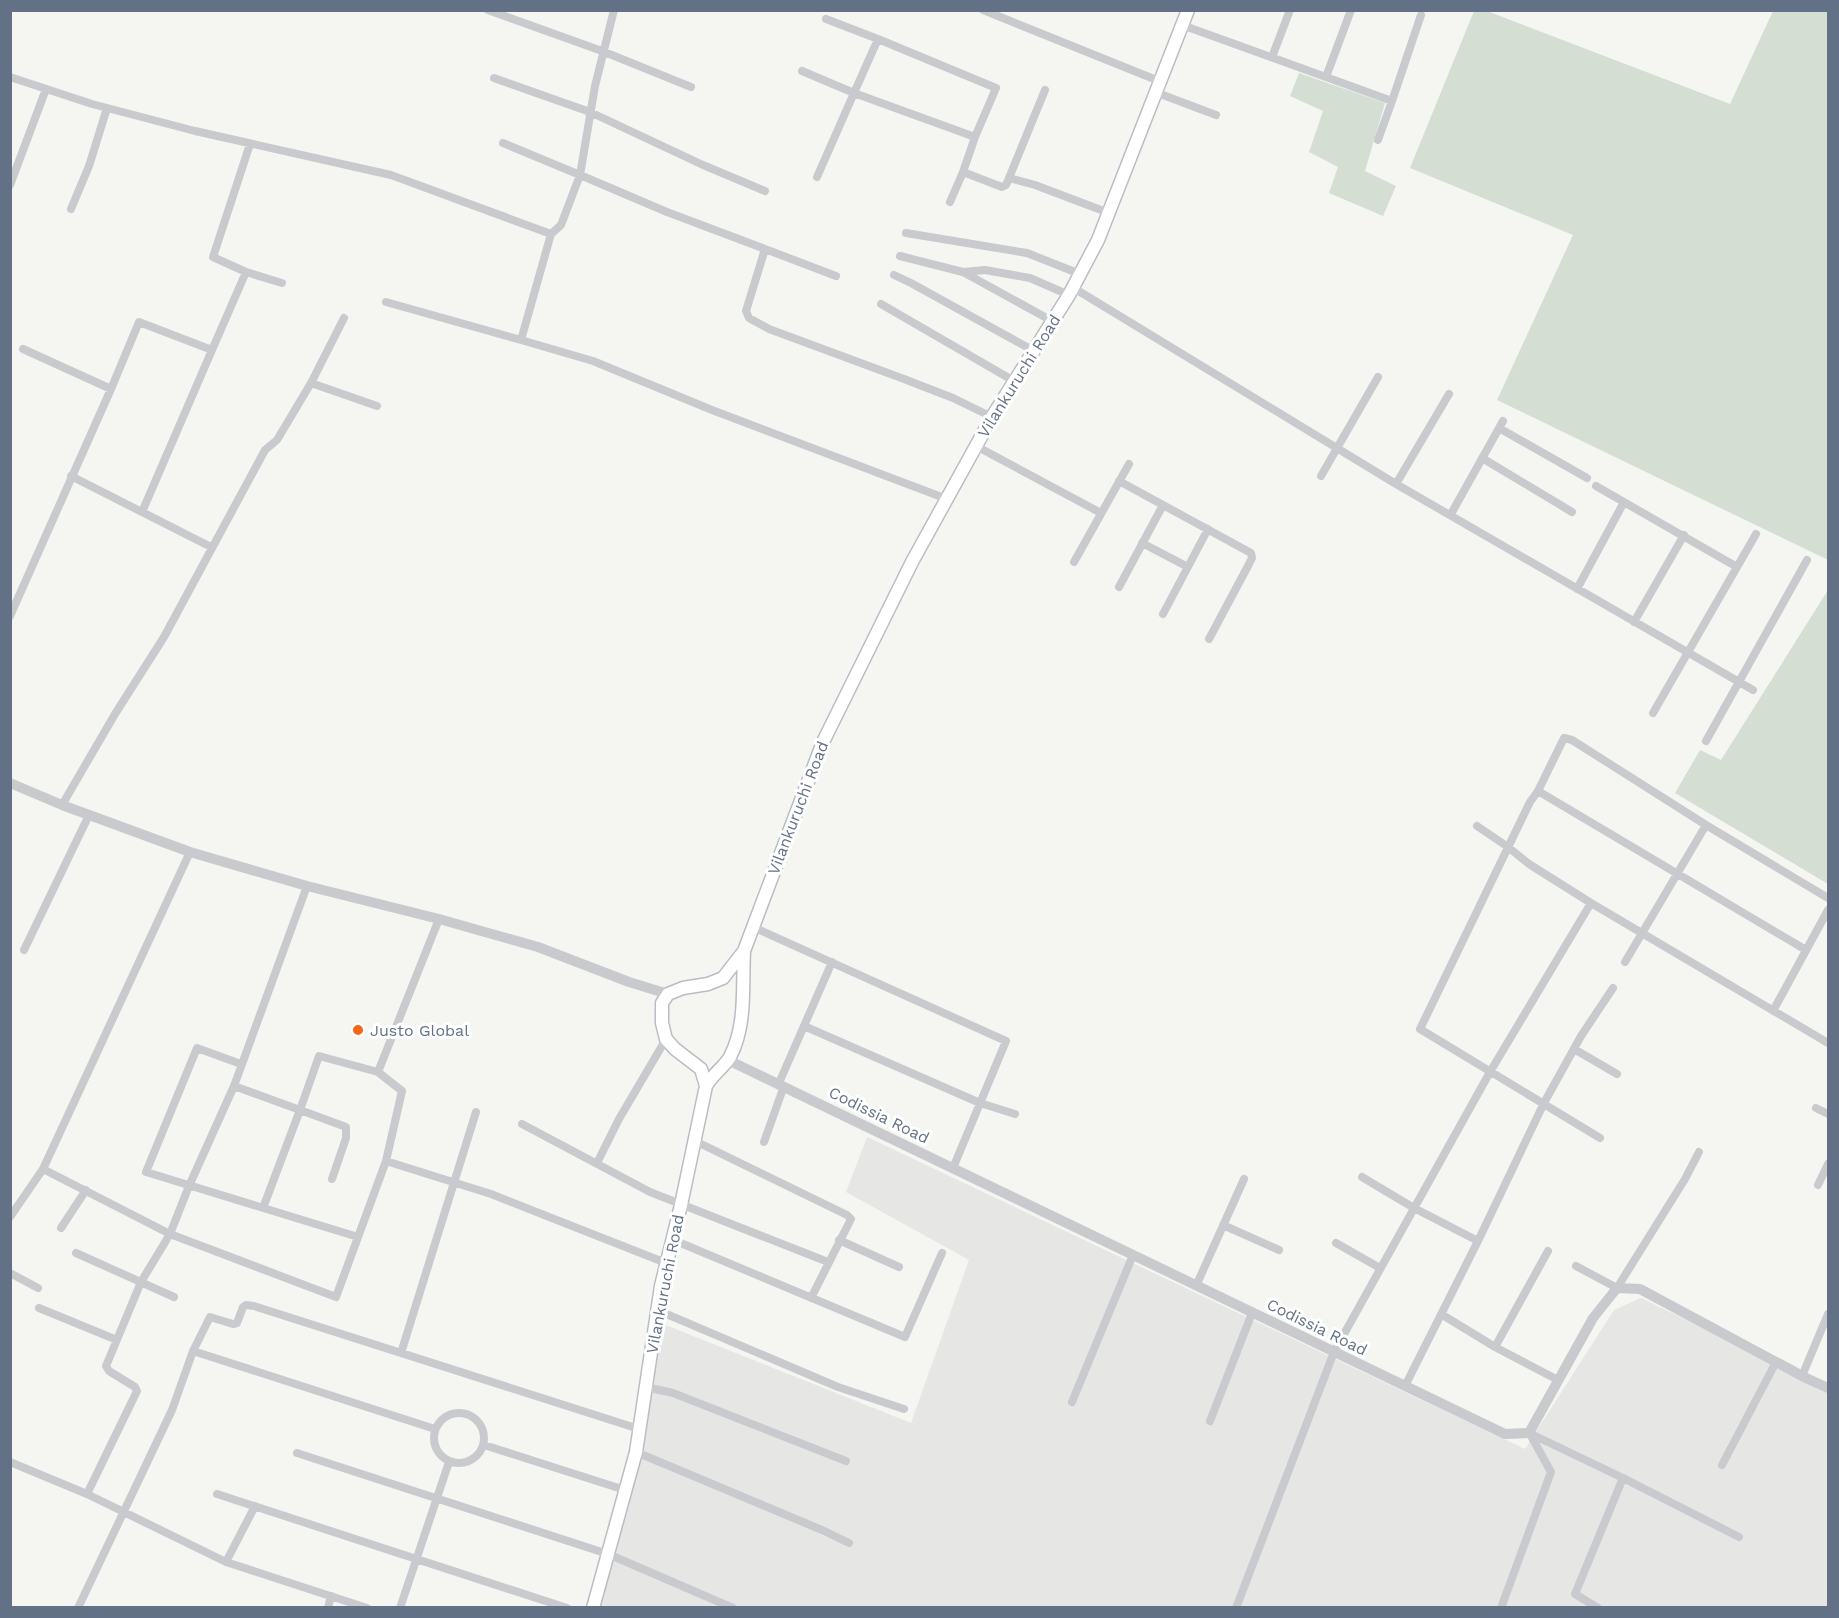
<svg xmlns="http://www.w3.org/2000/svg" width="1839" height="1618" font-family="'Work Sans',sans-serif">
<rect width="100%" height="100%" fill="#f5f6f2"/>
<path fill="#e6e6e5" d="M867,1137l658,312 89,-139 27,-12 187,90v219l-1232,1 41,-141 26,-143 248,99 58,-163 -123,-68z"/>
<path fill="#d5ded2" d="M1474,11h13l243,93 43,-93h55v549l-331,-160 76,-165 -163,-67z
M1299,73l86,30 -20,68 31,15 -13,30 -54,-23 9,-26 -29,-15 14,-41 -33,-15z
M1828,590v294l-153,-91 25,-43 21,10z"/>
<g fill="none" stroke-linecap="round" stroke-linejoin="round">
<defs>
<path id="secondary" d="M706,1086c6,-11 18,-19 24,-29 17,-33 12,-70 14,-106
M593,1608l43,-156 25,-166 20,-81 25,-119 -5,-17 -26,-20 -9,-10 -4,-16v-20l6,-9 15,-6 25,-4 15,-6 21,-27 79,-209 89,-180 80,-145 77,-122 29,-55 90,-230"/>
</defs>
<use href="#secondary" stroke="#b9bdc3" stroke-width="15"/>
<path stroke="#c8cace" stroke-width="8" d="M488,10l114,41 89,36
M983,10l176,71
M826,19l52,20
M1182,25l210,76 29,-86
M1272,57l18,-47
M802,71l52,22 -37,84
M10,77l82,27 103,27 196,44 160,59 -30,106 72,21 119,49 235,89
M1326,77l25,-67
M494,78l96,34 113,53 62,26
M1155,92l61,23
M975,137l21,-49 -118,-49 -24,54 121,44 -12,35 39,15 4,-2 3,-7 26,7 74,28
M1378,140l14,-39
M503,143l77,32 15,-89 19,-76
M1009,178l36,-88
M10,185l36,-96
M950,202l13,-30
M71,209l18,-43 18,-58
M906,233l121,20 53,21
M551,234l10,-9 19,-50 87,37 98,37 -19,62 3,7 20,11 135,50 49,19 39,19
M765,249l71,27
M900,256l63,16 89,49
M246,272l36,11
M963,272l22,-2 45,8 39,17
M894,275l17,8 123,68
M1072,287l324,197 357,206
M386,302l135,38
M881,304l133,77
M23,349l88,40
M311,383l66,23
M1499,428l88,50
M976,446l125,67
M1482,458l90,54
M71,476l140,71
M1321,476l57,-99
M1119,481l132,72 1,5 -3,6 -40,75
M1396,484l53,-90
M1596,486l141,81
M142,512l70,-162
M1451,514l52,-93
M1142,543l46,24
M1074,562l55,-98
M1119,587l44,-82
M1577,589l47,-87
M1163,614l45,-85
M10,616l101,-227 28,-67 73,28 34,-78 -33,-15 37,-113
M1634,622l50,-87
M1653,713l103,-179
M1706,741l101,-181
M1538,791l268,159
M62,805l53,-91 49,-77 101,-187 12,-10 34,-57 33,-65
M1477,826l31,21 21,17 62,39
M190,852l-147,317 127,65 166,63 50,-136 16,-70 -24,-19 61,-153
M307,886l-73,200 -45,100 -19,48 -29,48 -35,84 3,5 26,16 2,4 -50,103 139,68 141,46
M753,927l253,114 -53,127
M24,950l65,-135
M1625,962l81,-137
M1773,1011l55,-101
M804,1026l176,77 35,11
M1574,1049l43,25
M241,1064l-44,-16 -51,124 212,65
M779,1083l53,-121
M234,1086l66,24 19,-54 59,16
M1816,1108l12,6
M522,1124l128,68 178,70
M1600,1138l-180,-109 110,-227 8,-11 26,-53 8,2 134,85 122,73
M693,1140l154,75 4,4 -40,79
M764,1142l20,-56
M386,1161l105,33 175,69
M597,1163l22,-44 47,-80
M1362,1177l52,31 64,33
M1818,1185l10,-21
M263,1208l37,-98 46,17v11l-14,41
M10,1217l33,-48
M1223,1225l56,25
M61,1228l25,-38
M671,1239l234,98 37,-84
M839,1240l60,27
M1336,1243l44,25
M76,1253l98,44
M1576,1266l41,22 68,-109 14,-27
M10,1273l28,15
M1196,1286l48,-107
M39,1308l78,32
M657,1310l181,77 66,22
M1441,1314l54,33 63,33
M1495,1347l53,-96
M401,1353l75,-241
M1802,1376l26,-62
M1405,1386l73,-145 66,-138 37,-67 32,-48
M646,1387l27,6 173,68
M1072,1402l61,-147
M434 1438a25 25 0 1 1 50 0a25 25 0 1 1-50 0Z
M1210,1421l42,-108
M435,1429l-242,-78 17,-34 23,7 4,-1 6,-16 3,-2 8,1 385,123
M1529,1433l94,45 116,59
M484,1445l141,45
M636,1452l186,78 27,13
M297,1453l311,101 125,54
M10,1462l77,32
M1722,1465l54,-103
M217,1494l350,114
M226,1562l29,-56
M78,1608l94,-198 21,-59
M328,1608l3,-12
M400,1608l49,-146
M1236,1608l98,-256 156,-280 101,-169 237,140
M1501,1608l50,-136 -21,-38
M1598,1608l-23,-14 48,-116"/>
<path stroke="#c8cace" stroke-width="10" d="M10,783l52,22 128,47 117,34 132,33 99,28 91,35 39,12
M728,1060l777,374 24,-1 64,-115 24,-30 23,1 166,89 22,10"/>
<use href="#secondary" stroke="#fff" stroke-width="12"/>
</g>
<circle fill="#f16816" stroke="#fff" stroke-width="2" cx="358" cy="1030" r="6"/>
<g text-anchor="middle" dominant-baseline="central" stroke-width="6" stroke-linejoin="round" paint-order="stroke">
<g font-size="16" fill="#627186" stroke="#fff">
<text transform="translate(1019 376) rotate(-58)">Vilankuruchi Road</text>
<text transform="translate(798 808) rotate(-69)">Vilankuruchi Road</text>
<text transform="translate(879 1115) rotate(26)">Codissia Road</text>
<text transform="translate(665 1284) rotate(-79)">Vilankuruchi Road</text>
<text transform="translate(1317 1327) rotate(26)">Codissia Road</text>
</g>
<g font-size="16" fill="#627186" stroke="#fff" text-anchor="start">
<text x="370" y="1030">Justo Global</text>
</g>
</g>
<rect width="1839" height="1618" fill="none" stroke="#627186" stroke-width="24"/>
</svg>
